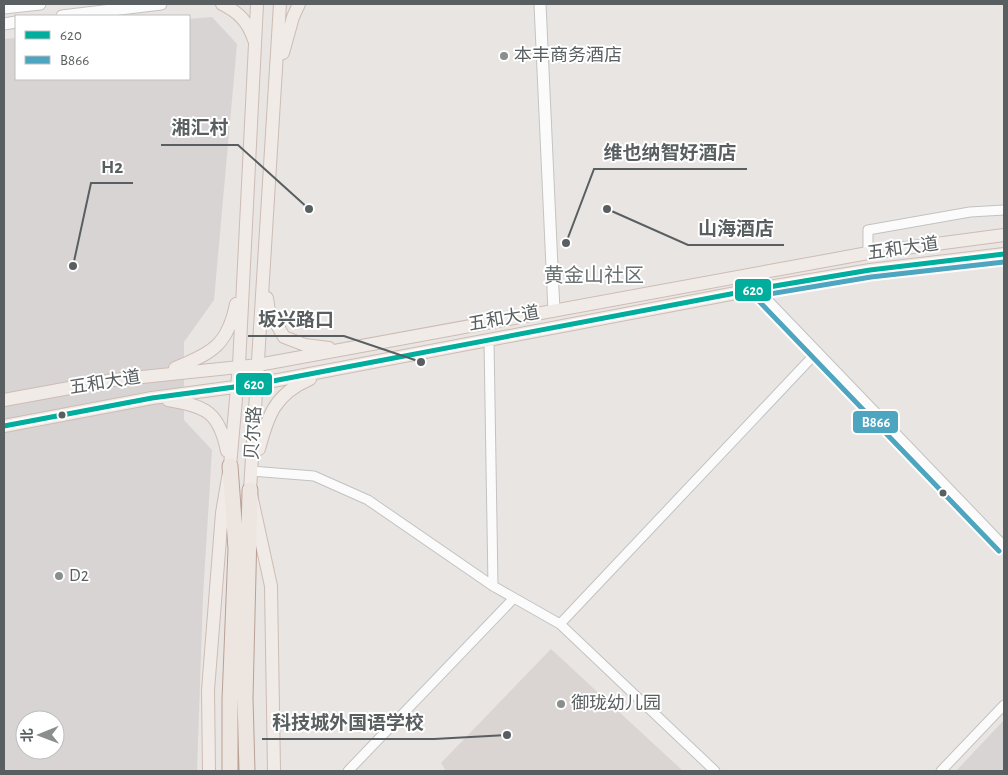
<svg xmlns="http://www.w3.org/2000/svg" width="1008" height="775" font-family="'Alegreya Sans','Noto Sans SC',sans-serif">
<rect width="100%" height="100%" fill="#e8e5e3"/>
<path fill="#d8d4d3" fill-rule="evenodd" d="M212,17l25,27 -23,256 -30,42v78l28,30 -9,146 -6,175h-193v-732l12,-1v41h173v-60zM25,720h30v30h-30z
M1004,720v51h-48z"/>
<path fill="#dad4d3" d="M551,649l132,122h-237l-5,-8z"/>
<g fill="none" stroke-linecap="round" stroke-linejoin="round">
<defs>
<path id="street" d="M868,253v-23l102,-18 34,-2
M757,289l247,257
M489,340l4,246
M252,471l62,5 54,24 125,86 67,38 155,147
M560,624l257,-272
M348,771l166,-173
M941,771l63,-66"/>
<path id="secondary" d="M540,4l14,307
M4,8l36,-4
M62,16l99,-12
M4,24l12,-2"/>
<path id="primary" d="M222,4c16,8 26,17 32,36
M283,53l10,-36 6,-13
M267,298l2,13 15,26 21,8 24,3
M175,368c38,-15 53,-24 61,-64
M4,400l109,-20 145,-15 610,-112 136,-18
M168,400c38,6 51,12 59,51
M4,426l148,-28 105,-14 500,-95 113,-19 134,-16
M259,449c9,-34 16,-55 51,-70
M209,771l-1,-81 14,-177 8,-47 9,-101 18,-361
M274,771l-3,-185 -21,-96 30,-486"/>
<path id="highway" d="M230,771v-71l6,-151 -6,-83
M247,771l-2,-73 5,-208"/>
</defs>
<use href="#street" stroke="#c3c2c2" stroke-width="11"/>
<use href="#secondary" stroke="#c4c4c3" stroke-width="13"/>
<use href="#primary" stroke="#cdbcb4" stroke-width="14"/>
<use href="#highway" stroke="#baa095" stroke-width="17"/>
<use href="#street" stroke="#fcfbfb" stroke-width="9"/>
<use href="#secondary" stroke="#fcfbfb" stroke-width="11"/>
<use href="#primary" stroke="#f0ebe6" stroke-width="12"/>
<use href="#highway" stroke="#ece5e0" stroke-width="15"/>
<defs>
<path id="bus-1" d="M4,426l148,-28 105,-14 500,-95 113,-19 134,-16"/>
<path id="bus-2" d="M752,294l247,257
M758,296l113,-19 133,-15"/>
</defs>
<use href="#bus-1" stroke="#fff" stroke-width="9"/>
<use href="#bus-2" stroke="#fff" stroke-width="9"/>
<use href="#bus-1" stroke="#01ad9c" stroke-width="5"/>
<use href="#bus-2" stroke="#4ea5bf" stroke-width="5"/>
</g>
<g fill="#8b8e8e" stroke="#fff" stroke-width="2">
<circle cx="504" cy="56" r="5"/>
<circle cx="59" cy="576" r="5"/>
<circle cx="561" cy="704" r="5"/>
</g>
<g fill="#595f60" stroke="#fff" stroke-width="2">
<circle cx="62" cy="415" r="4.5"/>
<circle cx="943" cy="493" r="4.5"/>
</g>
<g text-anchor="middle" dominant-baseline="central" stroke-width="4" stroke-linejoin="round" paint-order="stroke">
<g font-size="18" fill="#595f60" stroke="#fff" text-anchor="start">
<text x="514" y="56">本丰商务酒店</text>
<text x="69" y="576">D2</text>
<text x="571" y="704">御珑幼儿园</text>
</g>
<g font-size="18" fill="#595f60" stroke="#fff">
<text transform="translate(903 249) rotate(-8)">五和大道</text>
<text transform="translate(504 319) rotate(-10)">五和大道</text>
<text transform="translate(105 383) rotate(-9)">五和大道</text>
<text transform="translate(254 433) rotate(-87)">贝尔路</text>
</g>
<g font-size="20" fill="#6a7172" stroke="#fff">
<text x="594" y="276">黄金山社区</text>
</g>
</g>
<path fill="none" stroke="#595f60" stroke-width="2" d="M309 209L238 145H161M566 243L594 169H747M73 266L91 183H133M607 209L688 245H784M421 362L344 336H248M507 735L434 739H262"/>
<g fill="#595f60" stroke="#fff" stroke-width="2">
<circle cx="309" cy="209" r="5"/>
<circle cx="566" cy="243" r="5"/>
<circle cx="73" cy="266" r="5"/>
<circle cx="607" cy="209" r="5"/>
<circle cx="421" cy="362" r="5"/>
<circle cx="507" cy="735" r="5"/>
</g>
<g font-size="19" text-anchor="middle" font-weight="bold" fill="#595f60" stroke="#fff" stroke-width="4" stroke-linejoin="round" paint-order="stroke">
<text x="200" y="134">湘汇村</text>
<text x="670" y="159">维也纳智好酒店</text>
<text x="112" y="173">H2</text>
<text x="736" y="235">山海酒店</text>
<text x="296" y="326">坂兴路口</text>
<text x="348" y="729">科技城外国语学校</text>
</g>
<g stroke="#fff" stroke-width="2">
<rect x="734" y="278" width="38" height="24" rx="5" fill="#01ad9c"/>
<rect x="235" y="372" width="38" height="24" rx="5" fill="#01ad9c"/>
<rect x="852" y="410" width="47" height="24" rx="5" fill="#4ea5bf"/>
</g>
<g font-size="14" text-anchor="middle" font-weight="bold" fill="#fff">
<text x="753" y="295">620</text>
<text x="254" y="389">620</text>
<text x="876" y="427">B866</text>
</g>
<rect width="1008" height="775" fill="none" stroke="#595f60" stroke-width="10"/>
<rect x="15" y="15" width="175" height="65" fill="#ffffff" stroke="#bdbfbf"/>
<rect x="25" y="31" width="25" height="8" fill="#01ad9c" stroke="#bdbfbf"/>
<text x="60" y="40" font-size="15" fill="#595f60">620</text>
<rect x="25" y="56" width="25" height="8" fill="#4ea5bf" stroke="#bdbfbf"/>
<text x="60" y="65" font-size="15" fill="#595f60">B866</text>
<g transform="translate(40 735) rotate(269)"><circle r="24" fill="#ffffff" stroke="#bdbfbf"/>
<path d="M0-4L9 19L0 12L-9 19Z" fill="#8b8e8e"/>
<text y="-8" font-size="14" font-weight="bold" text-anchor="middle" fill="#595f60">北</text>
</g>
</svg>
